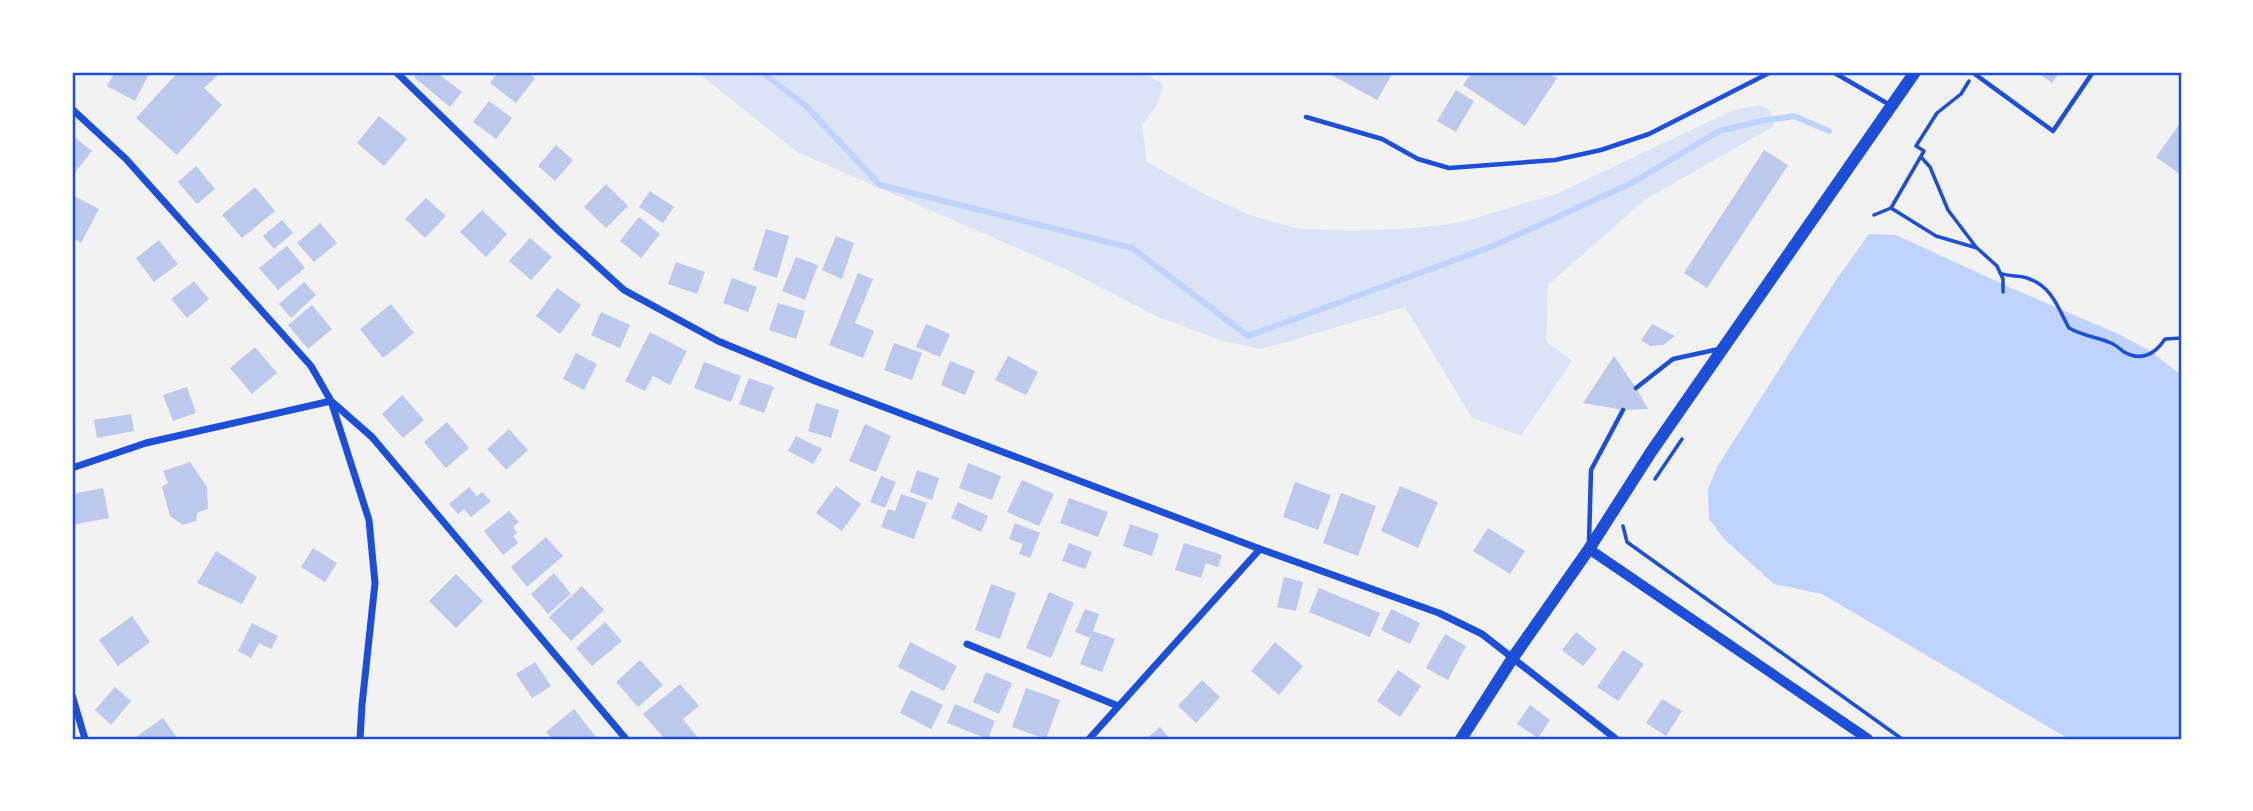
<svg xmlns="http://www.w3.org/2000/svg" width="2253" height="811" font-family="Ubuntu,sans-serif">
<rect width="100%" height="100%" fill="#f2f2f2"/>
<path fill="#dbe4f7" d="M697,72h445l21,12 -5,19 -16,22 5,37 59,33 44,20 49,14 55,2 49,-2 55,-6 98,-29 175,-83 28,-6 11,5 4,16 -128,73 -98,86 -2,56 26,20 -51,75 -49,-18 -67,-111 -143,42 -40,-8 -64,-24 -93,-48 -268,-117z"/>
<path fill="#bfd3fe" d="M1869,234l27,1 113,52 107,46 33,17 32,25v364h-112l-247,-145 -48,-10 -49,-44 -16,-21 -1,-30 9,-22 117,-184z"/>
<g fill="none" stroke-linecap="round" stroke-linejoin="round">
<path stroke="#bfd3fe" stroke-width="6" d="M762,72l45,35 73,78 252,63 116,88 245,-90 139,-63 87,-52 42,-10 33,-5 35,15"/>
</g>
<path fill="#bdc9ec" d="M115,72h24l9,4 -13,25 -28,-15z
M178,72h43l-17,16 18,17 -45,50 -41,-37z
M418,72h24l-2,3 22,17 -12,15 -36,-30z
M498,72h29l8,6 -19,25 -26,-20z
M1326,72h67l-16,28z
M1472,72h75l10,6 -32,48 -62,-41z
M2037,72h23l-8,11z
M1456,90l18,11 -18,31 -19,-11z
M489,101l23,17 -16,21 -23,-17z
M379,116l28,23 -23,27 -27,-23z
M2181,122v53l-25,-18z
M72,135l20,16 -20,25z
M556,145l17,15 -18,21 -17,-15z
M1764,150l24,15 -81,123 -23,-15z
M196,166l19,23 -18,15 -19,-22z
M606,184l22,22 -22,22 -22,-21z
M255,187l20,24 -33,27 -20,-23z
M650,191l24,16 -11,16 -24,-16z
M72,195l27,14 -18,34 -9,-5z
M426,198l20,18 -21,22 -20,-19z
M482,210l25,24 -21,23 -26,-25z
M639,217l21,17 -19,24 -21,-17z
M282,220l11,13 -19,16 -11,-13z
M320,223l17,20 -23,19 -17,-19z
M766,229l23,7 -12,42 -24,-8z
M836,236l18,7 -12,36 -20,-9z
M530,238l22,19 -21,23 -22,-19z
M159,240l19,24 -24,18 -18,-24z
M287,246l18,22 -27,22 -19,-22z
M796,257l22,8 -13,35 -23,-9z
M676,262l29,10 -8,22 -29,-10z
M858,273l15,6 -18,44 19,8 -11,27 -34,-13z
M732,278l25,9 -9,25 -25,-9z
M194,281l15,18 -22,19 -16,-19z
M304,282l12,13 -25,23 -12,-14z
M557,288l24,17 -21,29 -24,-18z
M778,303l27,8 -9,28 -27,-9z
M391,304l23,29 -31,25 -23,-29z
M312,305l20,24 -24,20 -20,-24z
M601,312l29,13 -10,23 -29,-13z
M926,324l24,10 -10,23 -24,-10z
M1652,324l23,12 -12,9 -13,1 -9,-6z
M650,332l37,19 -17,34 -17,-9 -8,15 -20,-10z
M894,343l28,10 -10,27 -28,-10z
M255,347l22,26 -25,21 -22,-26z
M576,353l21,11 -13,26 -21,-11z
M1008,356l30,16 -12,23 -31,-15z
M1614,356l22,32 12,21 -25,1 -40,-7z
M950,361l25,10 -10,24 -24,-10z
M704,362l37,14 -10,26 -37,-14z
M749,378l25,9 -10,26 -25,-9z
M187,387l9,26 -23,8 -10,-26z
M402,395l22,25 -21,18 -21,-24z
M816,403l23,7 -8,28 -23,-7z
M131,414l3,17 -37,7 -3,-18z
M447,422l22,26 -23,20 -22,-26z
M865,424l26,12 -15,36 -27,-11z
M509,429l19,21 -22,20 -19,-21z
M796,436l26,13 -9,15 -25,-13z
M190,462l17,25 1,22 -11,4 -1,8 -13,4 -13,-9 -8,-29 6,-4 -5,-12z
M968,463l33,13 -9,24 -33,-12z
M917,470l22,8 -7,22 -22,-8z
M881,476l15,6 -11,26 -15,-6z
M1022,480l32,14 -15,32 -32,-14z
M1295,482l36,13 -13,35 -35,-13z
M836,486l25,18 -19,27 -26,-18z
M1400,486l38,16 -20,46 -37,-17z
M469,487l8,9 5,-4 9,9 -20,16 -7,-8 -6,5 -9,-10z
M103,488l6,30 -37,7v-31z
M1341,493l35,13 -18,50 -35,-13z
M901,494l26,9 -13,36 -33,-12 7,-18 7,2z
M1069,498l39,14 -10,25 -38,-14z
M958,502l30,14 -7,16 -30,-14z
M509,511l10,11 -6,5 4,6 -4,3 5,7 -15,12 -19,-24z
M1015,523l25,10 -10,25 -11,-4 4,-10 -14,-5z
M1130,524l29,10 -7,22 -29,-10z
M1488,528l37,23 -15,23 -37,-23z
M546,537l17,19 -36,31 -16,-20z
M1069,543l23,9 -7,17 -23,-8z
M1184,543l38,12 -4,12 -12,-4 -5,15 -26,-8z
M313,548l24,15 -12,19 -24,-15z
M216,551l41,26 -15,27 -45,-21z
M554,573l17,21 -23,20 -17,-20z
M456,574l27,27 -27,27 -27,-27z
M1284,577l19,5 -7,29 -19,-4z
M991,584l25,9 -16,46 -25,-9z
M582,586l22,24 -33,31 -22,-24z
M1319,588l61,25 -10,24 -61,-25z
M1049,592l25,11 -23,55 -25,-10z
M1085,609l14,5 -6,17 22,8 -13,33 -22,-8 10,-26 -15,-6z
M1391,609l29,14 -10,21 -29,-14z
M132,616l18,26 -32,24 -19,-26z
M605,622l17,19 -30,25 -16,-18z
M252,623l26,13 -7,13 -12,-6 -8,15 -13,-7z
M1576,632l21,17 -14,17 -21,-16z
M1445,634l21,12 -18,34 -22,-12z
M910,642l47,24 -13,25 -46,-24z
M1275,642l28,24 -24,29 -28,-24z
M1623,650l21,14 -26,37 -21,-14z
M640,660l23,25 -25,22 -22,-25z
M535,662l16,24 -19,12 -16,-24z
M1398,670l23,16 -21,31 -23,-16z
M986,672l26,11 -13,31 -26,-12z
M1202,680l18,17 -24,26 -18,-17z
M680,684l19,22 -16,13 16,20h-39l3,-2 -20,-23z
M115,687l16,14 -20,24 -16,-15z
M1026,688l34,12 -14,39 -34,-12z
M911,690l32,15 -12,24 -31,-16z
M1662,699l20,12 -16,25 -20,-13z
M955,704l40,17 -7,18 -41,-16z
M1530,705l20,15 -12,18 -21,-14z
M574,709l22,28 -2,2h-42l-6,-7z
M163,718l15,21h-45z
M1160,727l10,12h-24z"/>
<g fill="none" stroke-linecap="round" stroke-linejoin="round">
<path stroke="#1d4ed8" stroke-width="3.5" d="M1921,157l9,10 18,43 28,37
M1891,208l45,28 41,12 20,18 6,13v13
M1874,215l17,-7 33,-57 -8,-5 21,-33 24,-19 8,-13
M2000,273c9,4 18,2 27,5 25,8 31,30 42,50 14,8 28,9 42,15 5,2 9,6 13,9 18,10 31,2 41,-13l16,-1
M1655,479l27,-40
M1623,526l4,16 275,197"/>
<path stroke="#1d4ed8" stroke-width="4.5" d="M1833,72l57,33
M1972,72l81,59 40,-59
M1306,117l76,22 36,20 31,9 106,-8 46,-10 48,-16 122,-62
M1636,388l37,-29 46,-10
M1589,542l2,-72 32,-60"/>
<path stroke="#1d4ed8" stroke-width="7" d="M396,72l164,160 64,58 94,51 97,40 445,168 179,64 43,21 134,105
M72,109l54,50 185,207 20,35 41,36 254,302
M72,468l74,-25 185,-42 38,119 6,63 -13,122 -2,34
M967,644l151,62
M72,695l13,44
M1089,739l171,-190"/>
<path stroke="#1d4ed8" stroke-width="10" d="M1589,549l279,190"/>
<path stroke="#1d4ed8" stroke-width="12" d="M1461,739l51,-80 77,-110 62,-97 264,-380"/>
</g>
<rect width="2253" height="811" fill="none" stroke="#ffffff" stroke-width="147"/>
<rect x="74" y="74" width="2106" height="664" fill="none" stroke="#1d4ed8" stroke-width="2.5"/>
</svg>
